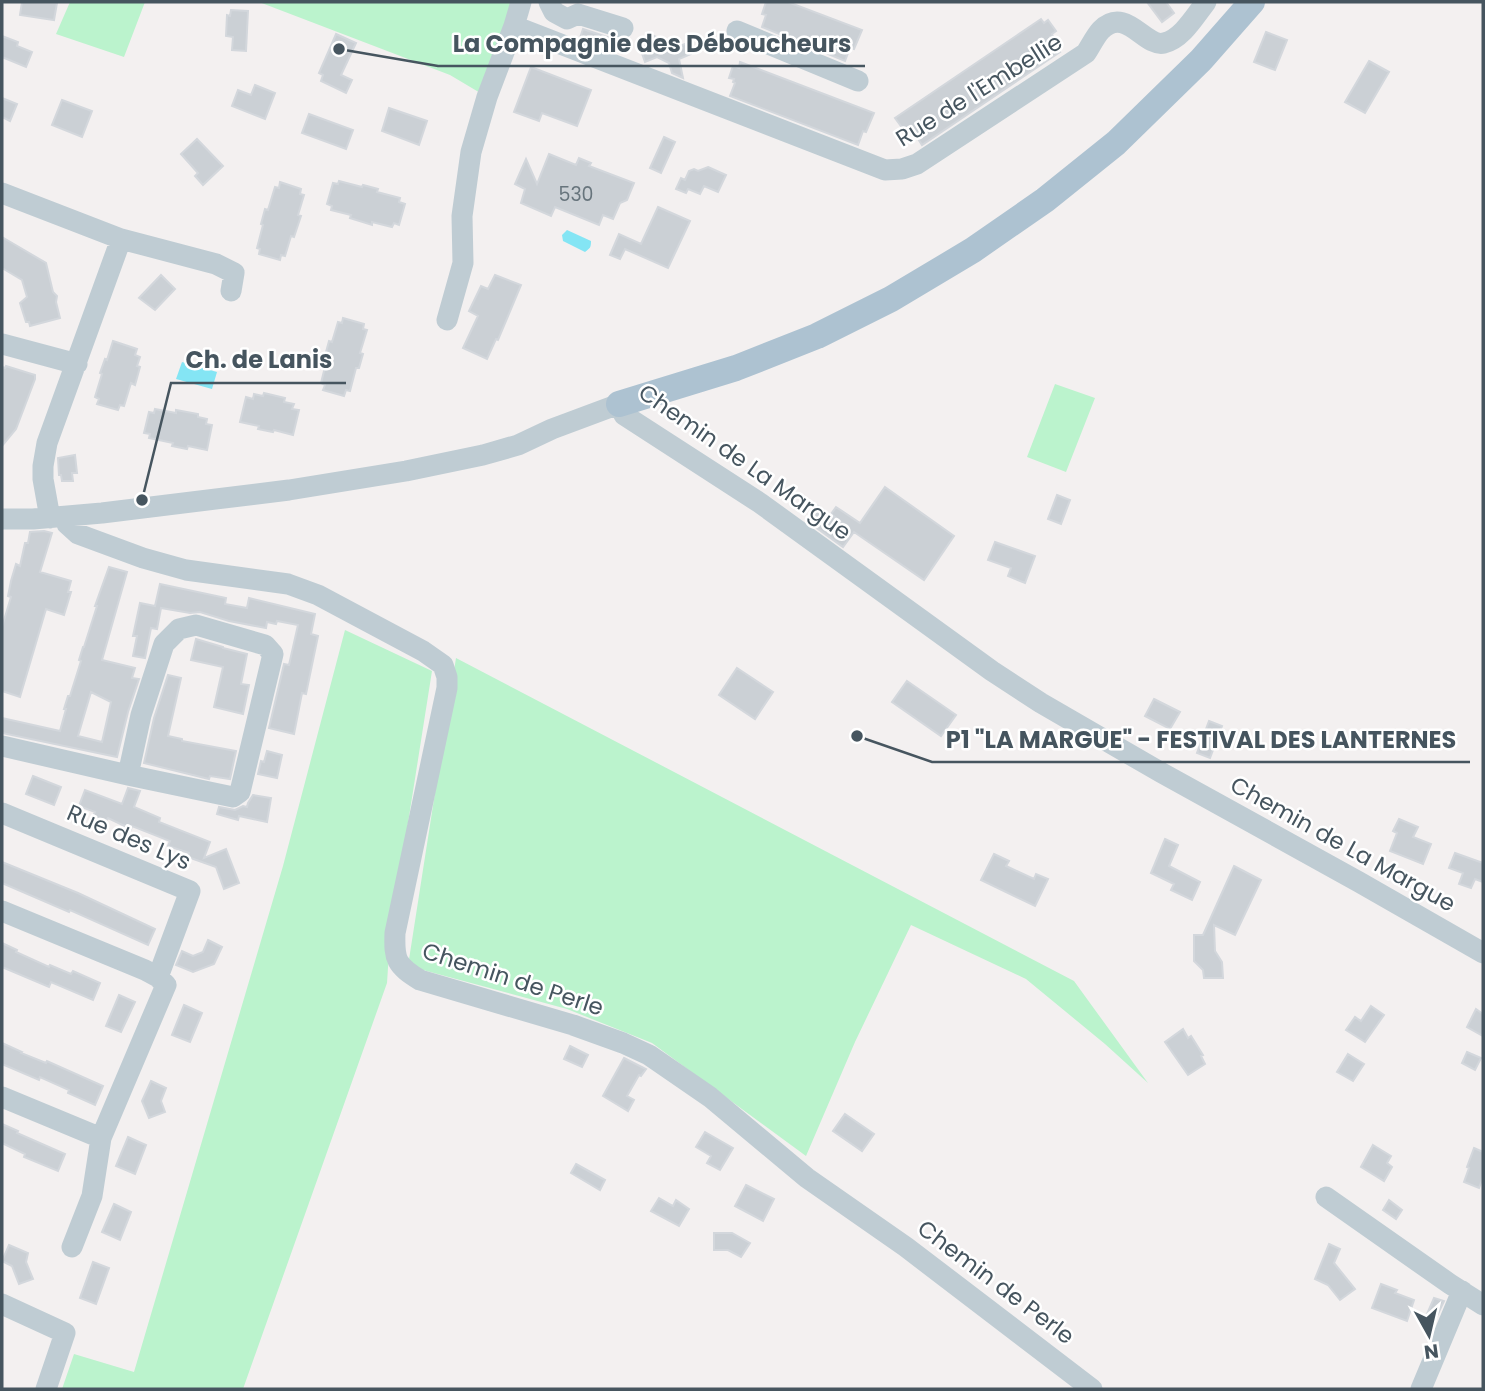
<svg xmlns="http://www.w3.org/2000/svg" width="1485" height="1391" font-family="Poppins,sans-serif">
<rect width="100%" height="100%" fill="#f3f0f0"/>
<path fill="#bbf3cd" d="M70,2h75l-21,55 -68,-23z
M259,2h262l-34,95 -37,-22z
M1055,384l40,14 -29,74 -39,-15z
M345,630l87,41 -42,266 -3,46 -144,406h-181l12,-35 60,18 149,-506z
M456,658l618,323 74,102 -43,-39 -79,-65 -115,-54 -56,117 -49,114 -154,-113 -85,-34 -159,-43z"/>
<path fill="#84e5f4" d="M567,230l24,11c0,7 -1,7 -6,11l-22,-11 -1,-6z
M182,362l35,10 -5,17 -36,-10z"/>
<path fill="#cbd0d5" stroke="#d3d7dc" stroke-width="2" fill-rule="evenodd" d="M22,2l35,1 -3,17 -34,-5z
M766,2h22l74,28 -8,19 -4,-1 -5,13 -83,-34 4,-12 -4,-1z
M1147,2h19l8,11 -12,9z
M231,10l17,1 -2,40 -14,-1 1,-13 -7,-1 1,-21 3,1z
M1041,19l3,4 4,-3 8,11 -4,3 1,2 -3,1 10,15 -138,93 -9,-14 -2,2 -1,-2 -4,2 -11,-15z
M583,29l33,11 -3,10 -33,-12z
M1266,32l21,8 -12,30 -21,-8z
M648,33l28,14 12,-4 3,11 -12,5 4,19 -11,-5 -3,-10 -12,-6 -12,5 -5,-14 12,-4z
M336,34l20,9 -15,32 11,5 -6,13 -25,-12 2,-6 -4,-2z
M2,36l16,6 -1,4 15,6 -6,15 -24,-10z
M1369,61l20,11 -24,41 -20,-11z
M740,62l134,51 -8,19 -3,-1 -5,14 -128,-49 5,-13 -2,-1 1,-3 -5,-1 4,-12 6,2z
M531,67l60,23 -14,36 -35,-13 -3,8 -25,-9z
M255,85l20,8 -10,26 -33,-13 6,-16 13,5z
M2,98l15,6 -7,17 -8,-4z
M62,100l30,11 -10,26 -30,-12z
M389,108l38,13 -8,24 -37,-14z
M309,114l44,16 -7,19 -44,-16z
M664,137l11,5 -14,31 -11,-5z
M197,139l26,27 -20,19 -8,-9 3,-3 -17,-19z
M549,154l27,11 3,-7 12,5 -2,3 45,17 -7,17 -7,3 -7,16 -10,-4 -4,10 -44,-18 -4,9 -30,-13 4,-14 -10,-5 11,-25 11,25z
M708,167l18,8 -8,17 -14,-6 -4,8 -12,-5 -2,4 -10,-4 5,-11 4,2 4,-9 5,-2 4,2z
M339,181l23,6 1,-2 15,4 -1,3 23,6 -1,4 6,2 -6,21 -5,-2 -2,4 -20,-5v3l-22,-7 1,-3 -20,-5 1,-4 -5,-2 6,-21 5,1z
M280,182l21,7 -1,5 4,1 -6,20 3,1 -7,21 -3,-1 -6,20 -4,-1 -1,5 -21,-6 1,-5 -3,-1 6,-23 -2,-1 4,-15 3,1 7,-23 4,1z
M658,207l32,14 -22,47 -43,-19 -5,10 -10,-4 9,-21 22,10z
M2,237l44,26 7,29 4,4 -1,6 4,16 -30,8 -1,-4h-3l-6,-19 7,-6 -5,-17 -20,-12z
M161,275l14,14 -20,21 -16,-12z
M495,275l26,10 -23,55 -2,-1 -9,20 -24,-11 15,-32 -9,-5 12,-25 7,3z
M343,318l21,6 -1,5 4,1 -7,23 3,1 -4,14h-3l-6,23 -4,-1 -2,6 -21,-6 2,-5 -4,-2 5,-20h-3l6,-22 3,1 6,-20 4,1z
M113,341l24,8 -2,6 5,2 -3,9 3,1 -5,18 -4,-2 -7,23 -4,-1 -2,5 -21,-6 2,-5 -4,-2 7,-23 -2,-1 5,-14 2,1z
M6,366l29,9v4l-19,50 -14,17v-79l3,1z
M264,393l21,5 -1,4 10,2 -2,5 7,1 -6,25 -19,-5 -1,2 -15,-3 1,-3 -19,-4 6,-25 7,2 1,-5 9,2z
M155,409l21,4v-3l22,4v3l9,2 -1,5 6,1 -5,25 -19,-4 -1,3 -15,-3 1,-3 -24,-5 1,-4 -6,-1 5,-21 5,1z
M75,455l2,18h-5l1,8h-11l-1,-6h-2l-1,-17z
M885,487l69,49 -30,44 -70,-48 -11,15 -36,-26 11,-15 26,18 -13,-10 5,-7 24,16z
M1057,495l13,5 -9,24 -13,-5z
M44,531l8,2 -12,39 31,9 -3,11h3l-7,23 -18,-6 -26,88 -18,-6v-64l9,-30 -3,-1 3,-15 5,-17 4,2 5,-23h3l2,-11z
M995,542l40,14 -10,27 -17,-7 3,-8 -23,-8z
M109,567l18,5 -25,88 33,8 -3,10 7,1 -11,33 -11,45 -115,-24v-15l58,13 6,-22h-2l4,-13h2l11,-35 -2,-1 4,-13h1l13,-41h-2zM91,692l20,10 -9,40 -24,-6z
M160,584l66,14 -1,6 22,4 2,-10 66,16 -4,20 7,2 -12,58 -4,-1 -8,41 -25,-6 15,-64 5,1 9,-40 -21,-4 -1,3 -9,-2 -1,6 -37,-7 -29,-9 -10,1 -29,-5 -4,21 -6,-1 -6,30 -12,-2 4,-20h-4l7,-33 15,3z
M196,639l27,8v1l24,6 -6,30 8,1 -6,29 -29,-7 9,-40 -32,-7z
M737,668l36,24 -18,27 -36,-24z
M168,675l13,3 -13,58 14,3v2l54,10 -6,28 -20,-3 -1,3 -65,-16 10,-45z
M907,681l49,34 -15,21 -49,-34z
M1154,699l26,13 -10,17 -25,-13z
M1209,721l13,5 -12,32 -13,-5z
M267,751l15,4 -5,23 -19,-4 3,-13 3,1z
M33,776l28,11 -7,18 -28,-11z
M128,788l12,3 -6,16 26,11 -1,4 51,20 -6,16 22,-9 13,34 -15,6 -8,-22 -28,-10 1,-4 -21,-7 2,-5 -38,-15 -1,3 -23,-11 -2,3 -13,-5 2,-4 -16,-6 6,-16 37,14z
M253,795l18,3 -4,24 -28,-6 -1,4 -21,-6 2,-7 16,3 8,-4 4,1 1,-4z
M1399,819l19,8 -5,10 18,7 -8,20 -33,-13 7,-18 -4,-2z
M1165,839l13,6 -9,21 31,16 -8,18 -21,-10 3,-6 -23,-11z
M1455,853l28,10v19l-8,-3 -4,9 -12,-4 4,-11 -14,-5z
M994,854l15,7 -3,5 28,13 2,-5 12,5 -13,27 -54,-26z
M2,862l76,31 77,36 -7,16 -78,-35 -1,2 -67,-29z
M1234,866l27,14 -26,55 -21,-10 1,26 7,11 1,16h-19l-1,-8 -9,-9v-26h9z
M208,940l14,7 -8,17 -21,8 -17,-7 6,-14 11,5 10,-4z
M2,943l15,7 -1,2 33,15 1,-2 21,9 2,-3 27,12 -7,17 -42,-18 -2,5 -47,-20z
M119,995l16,7 -14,30 -15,-6z
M184,1005l18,8 -12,29 -18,-7z
M1371,1006l13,9 -19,27 -19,-12 9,-13 6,4z
M1476,1009l7,5v22l-16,-9z
M1183,1029l5,9 3,-2 12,19 -2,1 4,8 -17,11 -23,-33z
M2,1043l20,9 -1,1 25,10 1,-2 56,25 -8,19 -27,-12 1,-3 -29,-13 -1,3 -37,-16z
M570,1046l18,9 -6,12 -18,-8z
M1467,1052l14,6 -6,12 -13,-7z
M1348,1054l16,10 -11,17 -16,-9z
M624,1058l22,11 -5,7 -2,-1 -12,21 7,4 -6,11 -25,-15z
M151,1081l15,7 -5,13 4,11 -16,6 -7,-17z
M845,1114l29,20 -12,17 -29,-20z
M2,1124l16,7 -1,2 48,21 -7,17 -34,-14 1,-3 -23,-11z
M705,1132l28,16 -13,22 -13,-7 4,-7 -15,-9z
M128,1137l18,8 -11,29 -19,-8z
M1373,1145l18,11 -4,7 5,4 -8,14 -23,-14z
M1474,1148l9,4v25l-4,11 -15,-6 5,-14 -2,-1z
M576,1164l29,16 -5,10 -29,-17z
M746,1185l28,14 -11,22 -28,-15z
M659,1198l14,8 3,-6 13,9 -10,17 -28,-15z
M1389,1200l13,10 -6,9 -13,-9z
M114,1204l17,8 -11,28 -18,-8z
M714,1233h18l18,10 -9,14 -13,-7h-14z
M1329,1244l11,5 -6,14 21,26 -15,11 -12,-15 -13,-6z
M9,1245l19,8 -2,9 7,17 -14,5 -7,-18 -10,-5z
M93,1262l16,6 -13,36 -16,-6z
M1381,1284l16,6 -2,3 19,7 -7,21 -35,-13z
M1434,1298l10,3 -8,17 -9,-4z"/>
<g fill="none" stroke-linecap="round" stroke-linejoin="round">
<path stroke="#bfccd3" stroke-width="21" d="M549,2l5,10 13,7 11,-5 45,14
M514,26l371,144 17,-1 15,-5 169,-111c4,-6 10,-18 15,-23 25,-25 44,18 63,13 18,-4 31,-27 42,-41
M737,31l121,50
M2,193l119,46 -74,204 -4,23v13l7,39
M121,239l95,25 18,9 -3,18
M447,320l16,-57 -1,-47 9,-64 16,-55 27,-71 7,-24
M2,344l75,20
M65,517l2,7 11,10 65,24 43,12 102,14 30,11 105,56 20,14 4,12v11l-52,245c-1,27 1,32 25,47l153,45 50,18 26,12 61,42 97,81 99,69 186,142
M2,519h31l69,-6 187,-23 117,-19 77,-16 35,-10 34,-16 67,-25 5,11 136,88 232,168 49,32 121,70 197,109 124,71
M2,746l126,29 105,22 7,-5 33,-138 -8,-9 -69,-20 -17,4 -15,15 -23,71 -13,60
M2,813l188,78 -32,86
M2,911l143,59 13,7 8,8 -65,153 -99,-41
M1326,1197l124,87 33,21
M72,1247l20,-51 9,-58
M2,1304l63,29 -19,56
M1421,1389l41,-98"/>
<path stroke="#adc2d1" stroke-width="26" d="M619,404l117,-36 81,-32 74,-37 82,-49 72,-50 71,-57 85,-83 51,-58"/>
</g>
<g text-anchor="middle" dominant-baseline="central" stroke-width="5" stroke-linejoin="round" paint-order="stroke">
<g font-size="19" fill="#67747c">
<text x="576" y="194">530</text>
</g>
<g font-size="23" fill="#46555f" stroke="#fff">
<text transform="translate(979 90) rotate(-32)">Rue de l'Embellie</text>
<text transform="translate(745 462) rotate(35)">Chemin de La Margue</text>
<text transform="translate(129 837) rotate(23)">Rue des Lys</text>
<text transform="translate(1343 844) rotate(29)">Chemin de La Margue</text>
<text transform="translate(513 979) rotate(18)">Chemin de Perle</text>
<text transform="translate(996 1282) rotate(37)">Chemin de Perle</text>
</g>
</g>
<path fill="none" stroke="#46555f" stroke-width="2.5" d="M339 49L438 66H865M142 500L171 383H346M857 736L932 762H1470"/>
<g fill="#46555f" stroke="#fff" stroke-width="2.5">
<circle cx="339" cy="49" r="7"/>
<circle cx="142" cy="500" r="7"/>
<circle cx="857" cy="736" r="7"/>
</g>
<g font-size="24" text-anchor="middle" font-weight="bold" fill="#46555f" stroke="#fff" stroke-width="5" stroke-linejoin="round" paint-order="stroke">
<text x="652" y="52">La Compagnie des Déboucheurs</text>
<text x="259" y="368">Ch. de Lanis</text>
<text x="1201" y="748">P1 "LA MARGUE" - FESTIVAL DES LANTERNES</text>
</g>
<rect width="1485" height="1391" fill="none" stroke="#46555f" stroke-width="7"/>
<g transform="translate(1429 1335) rotate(172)" stroke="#ffffff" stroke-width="5" paint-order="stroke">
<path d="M0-5L12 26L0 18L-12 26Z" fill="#46555f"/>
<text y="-10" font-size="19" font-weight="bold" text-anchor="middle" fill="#46555f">N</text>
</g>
</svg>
